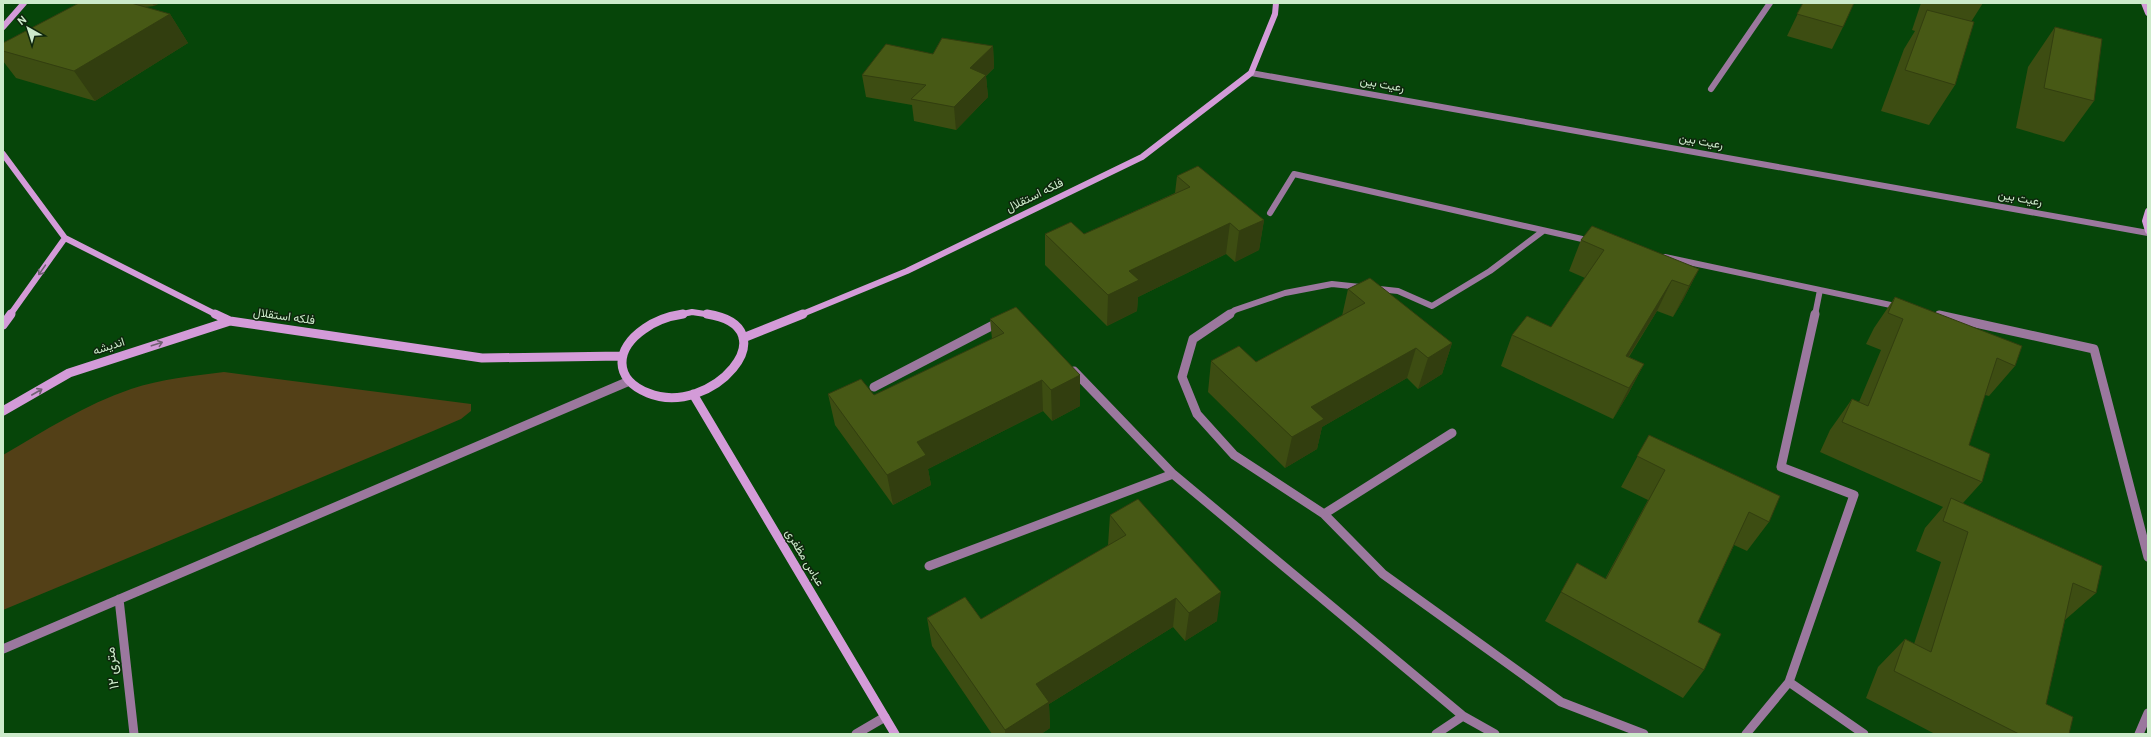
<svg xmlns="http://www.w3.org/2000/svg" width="2151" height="737" font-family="Overpass,Vazirmatn,sans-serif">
<rect width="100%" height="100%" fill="#064509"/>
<path fill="#534017" d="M224,372l247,32v7l-10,8 -28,12 -430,179v-155c41,-24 83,-51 128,-66 30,-10 61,-13 93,-17z"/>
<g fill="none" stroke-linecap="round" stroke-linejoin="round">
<path stroke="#9b789e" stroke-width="6" d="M1251,73l897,160
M1711,89l59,-86
M1270,213l24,-39 297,67
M1665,257l235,50
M1228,315l7,-5 50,-17 47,-9 66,7 34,15 58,-35 53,-40
M1815,315l5,-25"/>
<path stroke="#9b789e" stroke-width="9" d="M1230,314l-37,25 -11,38 15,37 37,41 90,59 59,60 178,128 83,32
M1939,315l155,34 54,208
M1074,371l99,103
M874,387l125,-65
M1324,514l128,-81
M929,566l244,-92 290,242
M119,599l15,135
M3,649l624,-267
M1789,682l75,52
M856,734l29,-17
M1436,734l27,-18 32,18
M1746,734l43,-52 65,-187 -73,-28 34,-153
M2139,734l9,-21"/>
<path stroke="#d39bd8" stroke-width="6" d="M2144,3l4,10
M3,27l21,-24
M3,154l62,84 152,77
M2148,211l-3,10 3,10
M10,315l55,-77
M678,315l14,-3 20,3
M800,315l107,-44 235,-114 109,-84 24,-59 1,-11"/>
<path stroke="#d39bd8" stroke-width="9" d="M215,314l15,7 252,37 140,-2
M683,314c-14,2 -28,7 -39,15 -29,20 -31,50 4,64 63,26 144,-66 59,-79
M3,325l8,-11
M743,338l60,-24
M693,394l202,340
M3,411l66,-38 161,-52"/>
</g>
<path fill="#3d4d12" d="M79,3h81l-6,3 -9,1 25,7 18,29 -93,58 -79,-23 -13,-17v-18z
M1803,3l40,24 -11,22 -45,-13z
M1921,3h62l-12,19 -16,63 -26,40 -48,-14 23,-62 11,-18 -3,-1z
M2055,27l39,74 -30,41 -48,-14 12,-61z
M993,46l1,22 -8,8 2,21 -32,33 -42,-9 -2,-16 -46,-8 -4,-22 71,-21z
M1177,176l87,44 -5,30 -24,12 -9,-8 -88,43 -1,14 -30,15 -62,-61v-31h39l91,-41z
M1581,240l118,29 -16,31 -10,17 -16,-6 -28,46 15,7 -16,30 -15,25 -112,-53 11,-31 39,-8 34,-49 -16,-7z
M1348,289l104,54 -10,31 -24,15 -11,-11 -85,49 -5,22 -32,19 -77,-76 3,-31 45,1 86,-46z
M1895,297l120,69 -26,30 -4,-1 -16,50 13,37 -19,21 133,90 -31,27 -19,84 23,30h-134l-69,-36 12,-31 27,-28 9,5 27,-82 -25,-11 9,-23 18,-21 -123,-55 10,-22 22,-31 7,3 22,-52 -15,-6 8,-16z
M990,319l90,56v31l-28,15 -9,-10 -115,58 3,16 -38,20 -58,-80 -7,-31 46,1 118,-56z
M1649,435l120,87 -22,29 -13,-6 -36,77 6,48 -21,28 -138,-77 32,-58 28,16 43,-79 -27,-13z
M1110,515l107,106 -32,20 -12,-14 -124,77 1,24 -9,6h-49l-60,-88 -5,-28 54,1 128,-74h-1z"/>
<path fill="#323e0f" d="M152,3h8l-6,3z
M170,14l18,29 -93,58 -21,-30z
M993,46l1,22 -8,8 2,21 -32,33 -2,-23 16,-39z
M1264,220l-5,30 -24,12 4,-31z
M1230,223l-4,31 -88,43 -1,14 -30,15 1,-31 21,-24z
M1699,269l-16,31 -10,17 16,-31z
M1672,280l-15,31 -44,70 13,-25z
M1452,343l-10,31 -24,15 10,-31z
M1416,348l-9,30 -85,49 -5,22 -32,19 7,-31 19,-30z
M1644,364l-16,30 -15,25 16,-31z
M1080,375v31l-28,15 -1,-31z
M1042,380l1,31 -115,58 3,16 -38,20 -6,-30 30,-33z
M1221,592l-4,29 -32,20 4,-28z
M1176,598l-3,29 -124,77 1,24 -9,6h-36v-4l31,-46z"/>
<path fill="#475915" stroke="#323e0f" d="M79,3h52l39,11 -96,57 -71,-20v-8z
M1803,3h51l-11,24 -46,-13z
M1927,10l47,12 -19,63 -50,-15z
M2055,27l47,12 -8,62 -50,-13z
M942,38l51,8 -23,22 16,7 -32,32 -43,-8 15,-14 -64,-10 24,-31 47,10z
M1198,166l66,54 -25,11 -9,-8 -101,48 10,9 -31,15 -63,-61 26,-12 13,12 106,-47 -13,-11z
M1592,226l107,43 -10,17 -17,-6 -46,76 18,8 -15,24 -117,-53 15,-19 24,11 53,-77 -23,-10z
M1370,278l82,65 -24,15 -12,-10 -105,59 13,12 -32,18 -81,-76 28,-15 17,16 109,-59 -17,-14z
M1895,297l127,49 -7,20 -18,-8 -28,87 21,9 -8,28 -140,-60 10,-23 16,7 35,-87 -15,-6z
M1016,307l64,68 -29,15 -9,-10 -125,62 9,13 -39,20 -59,-81 33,-15 13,16 130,-62 -14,-14z
M1649,435l131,61 -11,26 -20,-10 -51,110 23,12 -17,36 -143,-78 16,-29 29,16 59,-109 -28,-14z
M1951,498l151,68 -6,27 -23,-10 -27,121 27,13 -4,17h-50l-125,-63 11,-32 26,13 37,-120 -25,-11z
M1138,499l83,93 -32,21 -13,-15 -140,86 13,18 -44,28 -78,-112 38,-21 16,22 145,-84 -16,-20z"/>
<defs><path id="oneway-shaft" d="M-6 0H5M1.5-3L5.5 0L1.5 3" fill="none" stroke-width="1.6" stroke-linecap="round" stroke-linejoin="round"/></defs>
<g stroke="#706072">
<use href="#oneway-shaft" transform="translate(42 270) rotate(125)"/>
<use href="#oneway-shaft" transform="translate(157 344) rotate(-18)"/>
<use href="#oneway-shaft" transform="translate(37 392) rotate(-30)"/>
</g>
<g text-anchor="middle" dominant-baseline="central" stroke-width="3" stroke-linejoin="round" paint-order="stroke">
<g font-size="12" fill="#cceaca" stroke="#0e260d">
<text transform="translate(1382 85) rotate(10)">رعیت بین</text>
<text transform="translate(1701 142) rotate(10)">رعیت بین</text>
<text transform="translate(1035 196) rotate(-26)">فلکه استقلال</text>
<text transform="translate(2020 199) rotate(10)">رعیت بین</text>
<text transform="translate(284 317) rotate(8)">فلکه استقلال</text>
<text transform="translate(109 347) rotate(-18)">اندیشه</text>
<text transform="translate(804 558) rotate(59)">عباس مظفری</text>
</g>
<g font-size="14" fill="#cceaca" stroke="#0e260d">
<text transform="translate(113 668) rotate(-96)">۱۲ متری</text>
</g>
</g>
<rect width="2151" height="737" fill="none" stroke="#cceaca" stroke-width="8"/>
<g transform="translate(28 28) rotate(321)" stroke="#0e260d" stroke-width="3" paint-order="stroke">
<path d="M0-3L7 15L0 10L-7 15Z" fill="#cceaca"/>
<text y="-6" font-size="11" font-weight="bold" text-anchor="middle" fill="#cceaca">N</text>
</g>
</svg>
